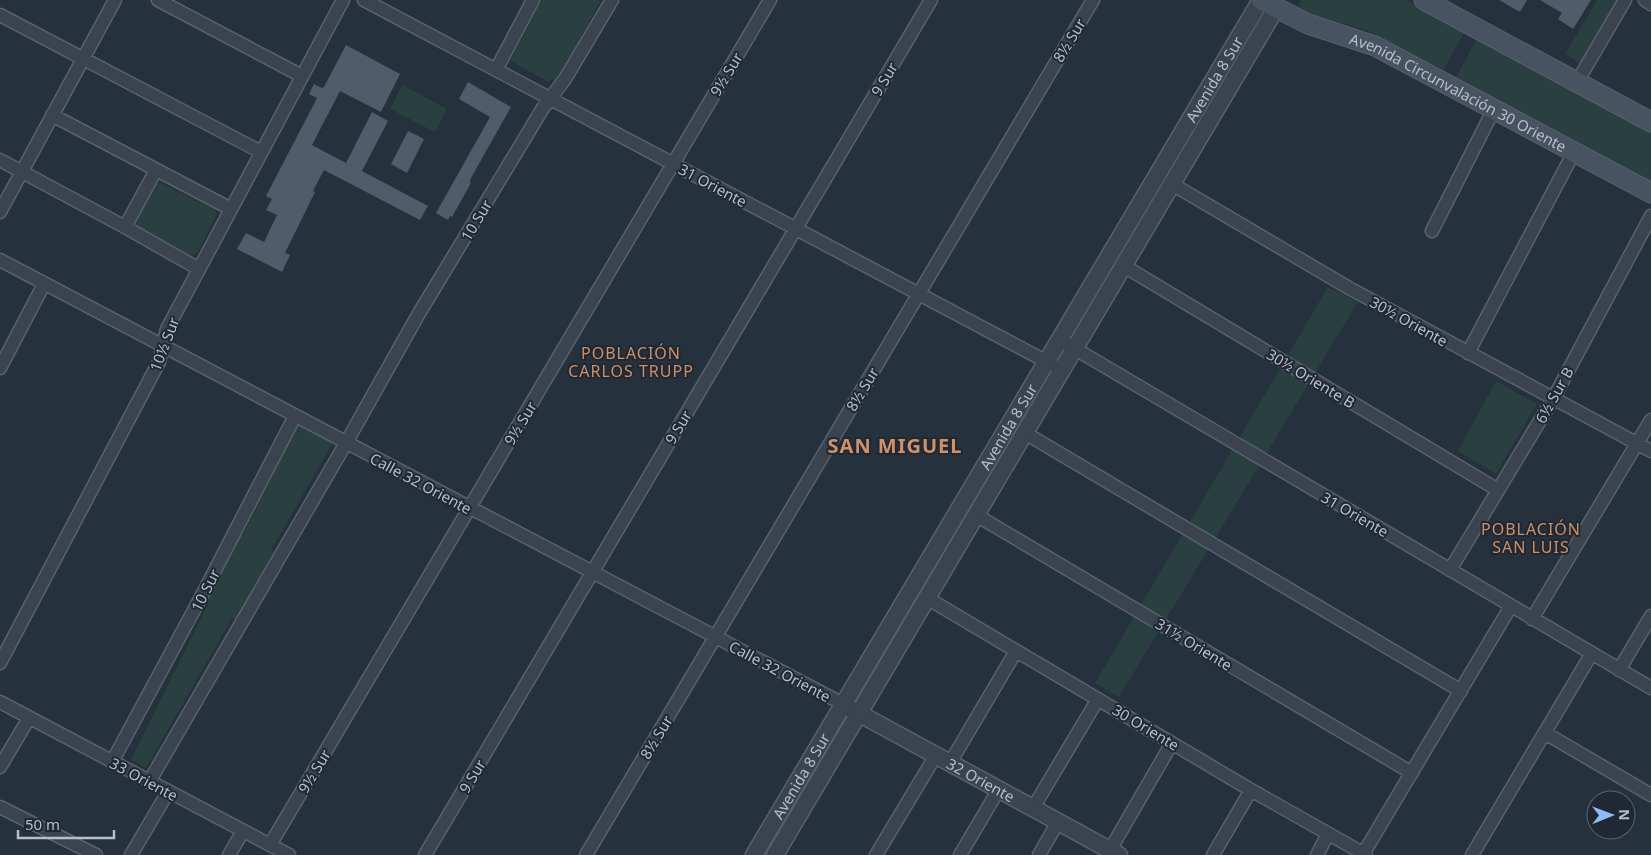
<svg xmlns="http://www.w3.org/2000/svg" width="1651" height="855" font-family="'Noto Sans',sans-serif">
<rect width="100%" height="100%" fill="#26313e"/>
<path fill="#293f40" d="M542,0h59l-44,82 -5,-3 -3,3 -39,-21z
M1301,0h105l59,32 -22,38 -76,-40 -72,-19z
M1597,0h25l-40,65 -17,-11z
M1477,37l174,92v55l-197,-102z
M402,85l45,24 -12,23 -45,-23z
M160,183l56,27v6l-19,37 -6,3 -53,-29 -2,-6 19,-37z
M1328,287l30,15 -239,395 -24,-14z
M1496,381l41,23 -41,70 -38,-23z
M300,421l35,18 -64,111 5,4 -35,69 -9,-5 -86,150 -15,-8 77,-156 -8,-5 35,-69 8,5z"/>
<path fill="#4f5c69" d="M1499,0h28l-7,12z
M1540,0h51l-18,29 -15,-10 4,-6z
M346,45l54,29 -19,38 -41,-21 -28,54 34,18 26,-51 16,9 -26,50 66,35 -8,14 -96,-50 -11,21 2,1 -30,61 5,2 -8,17 -45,-23 9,-16 18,9 13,-27 -11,-5 6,-11 -6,-3 51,-98 -8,-4 5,-10 8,4 2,-1z
M468,82l43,25 -40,71 -1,4 1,1 -19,34 -2,-1 -2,4 -12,-7 54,-96 -31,-18z
M408,131l16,8 -17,34 -16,-9z"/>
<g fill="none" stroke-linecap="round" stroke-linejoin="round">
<defs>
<path id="minor" d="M158,0l144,76
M364,0l689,365
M1645,0l6,4
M0,15l261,137
M496,70l37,-70
M1577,82l48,-82
M52,115l179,94
M0,160l125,67 74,42
M1172,184l177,104 302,163
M0,212l115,-212
M125,227l31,-57
M1432,231l62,-122
M0,260l843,444
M1124,266l374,224
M1060,340l591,348
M1468,353l106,-201
M0,368l44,-84
M1025,433l436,258
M976,515l436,258
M1450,570l103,-171 98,-183
M927,598l324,192 115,65
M1532,619l119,-199
M0,663l159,-301 8,-33 176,-329
M1619,670l32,-54
M0,702l289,153
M1545,733l106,62
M112,762l88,-163 95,-183
M950,763l66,-112
M0,767l29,-49
M149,782l197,-339 72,-128 125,-207 22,-29 47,-79
M0,807l96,48
M1033,808l65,-109
M270,845l500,-845
M1110,850l62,-107
M1363,854l148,-248
M131,855l37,-63
M229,855l14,-24
M425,855l506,-855
M586,855l507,-855
M876,855l60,-100
M960,855l39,-66
M1039,855l19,-33
M1213,855l38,-65
M1317,855l11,-21
M1472,855l120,-202"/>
<g id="tertiary">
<path id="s1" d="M849,708l270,147"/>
<path id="s2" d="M754,855l507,-855"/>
<path d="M775,855l501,-847"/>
</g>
<g id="secondary">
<path id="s3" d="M1261,0l47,24 67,22 276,147"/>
<path d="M1424,0l227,122"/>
</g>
</defs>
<use href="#minor" stroke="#58616c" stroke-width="15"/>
<use href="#tertiary" stroke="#58616c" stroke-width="19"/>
<use href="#secondary" stroke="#58616c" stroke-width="21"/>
<use href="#minor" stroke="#3a434e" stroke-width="12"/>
<use href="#tertiary" stroke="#3a434e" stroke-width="16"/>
<use href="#secondary" stroke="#485361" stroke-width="19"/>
</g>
<g text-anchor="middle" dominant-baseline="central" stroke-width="4" stroke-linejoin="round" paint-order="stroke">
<g font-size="15" fill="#b6bec9" stroke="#1f2833">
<text transform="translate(1069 40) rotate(-59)">8½ Sur</text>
<text transform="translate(726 74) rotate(-59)">9½ Sur</text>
<text transform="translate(884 79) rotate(-59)">9 Sur</text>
<text stroke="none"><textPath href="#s2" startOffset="902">Avenida 8 Sur</textPath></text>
<text stroke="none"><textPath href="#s3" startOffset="218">Avenida Circunvalación 30 Oriente</textPath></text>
<text transform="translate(713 185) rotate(28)">31 Oriente</text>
<text transform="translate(476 220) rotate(-59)">10 Sur</text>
<text transform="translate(1409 321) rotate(29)">30½ Oriente</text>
<text transform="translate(164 344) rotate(-69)">10½ Sur</text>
<text transform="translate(1311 378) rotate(31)">30½ Oriente B</text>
<text transform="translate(862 389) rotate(-59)">8½ Sur</text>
<text transform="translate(1554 395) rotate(-61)">6½ Sur B</text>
<text transform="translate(520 423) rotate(-59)">9½ Sur</text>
<text transform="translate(678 427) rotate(-59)">9 Sur</text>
<text stroke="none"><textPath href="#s2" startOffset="498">Avenida 8 Sur</textPath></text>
<text transform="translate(421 483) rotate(28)">Calle 32 Oriente</text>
<text transform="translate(1355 514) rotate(30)">31 Oriente</text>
<text transform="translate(205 590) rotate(-63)">10 Sur</text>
<text transform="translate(1194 644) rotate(31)">31½ Oriente</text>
<text transform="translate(780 671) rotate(28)">Calle 32 Oriente</text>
<text transform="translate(1146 727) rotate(31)">30 Oriente</text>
<text transform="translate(656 737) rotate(-59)">8½ Sur</text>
<text transform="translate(314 771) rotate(-59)">9½ Sur</text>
<text transform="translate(472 776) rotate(-59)">9 Sur</text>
<text stroke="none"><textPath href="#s2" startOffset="92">Avenida 8 Sur</textPath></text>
<text transform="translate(144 779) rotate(28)">33 Oriente</text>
<text stroke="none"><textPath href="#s1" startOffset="150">32 Oriente</textPath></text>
</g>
<g font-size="16" letter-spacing="1" fill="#d09069" stroke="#1f2833">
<text x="631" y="353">POBLACIÓN<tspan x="631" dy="18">CARLOS TRUPP</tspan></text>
<text x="1531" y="529">POBLACIÓN<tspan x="1531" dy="18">SAN LUIS</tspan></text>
</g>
<g font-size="20" font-weight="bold" letter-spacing="1" fill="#d09069" stroke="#1f2833">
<text x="895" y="445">SAN MIGUEL</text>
</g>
</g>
<g transform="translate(1611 815) rotate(89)"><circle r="24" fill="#1f2833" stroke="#5b646f"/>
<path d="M0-4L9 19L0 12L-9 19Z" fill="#90bcf3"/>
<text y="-8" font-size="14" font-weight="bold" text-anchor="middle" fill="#b6bec9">N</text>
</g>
<path d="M18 830v8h96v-8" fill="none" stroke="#b6bec9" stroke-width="2.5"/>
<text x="25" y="830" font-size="15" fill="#b6bec9" stroke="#1f2833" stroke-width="4" paint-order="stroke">50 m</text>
</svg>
